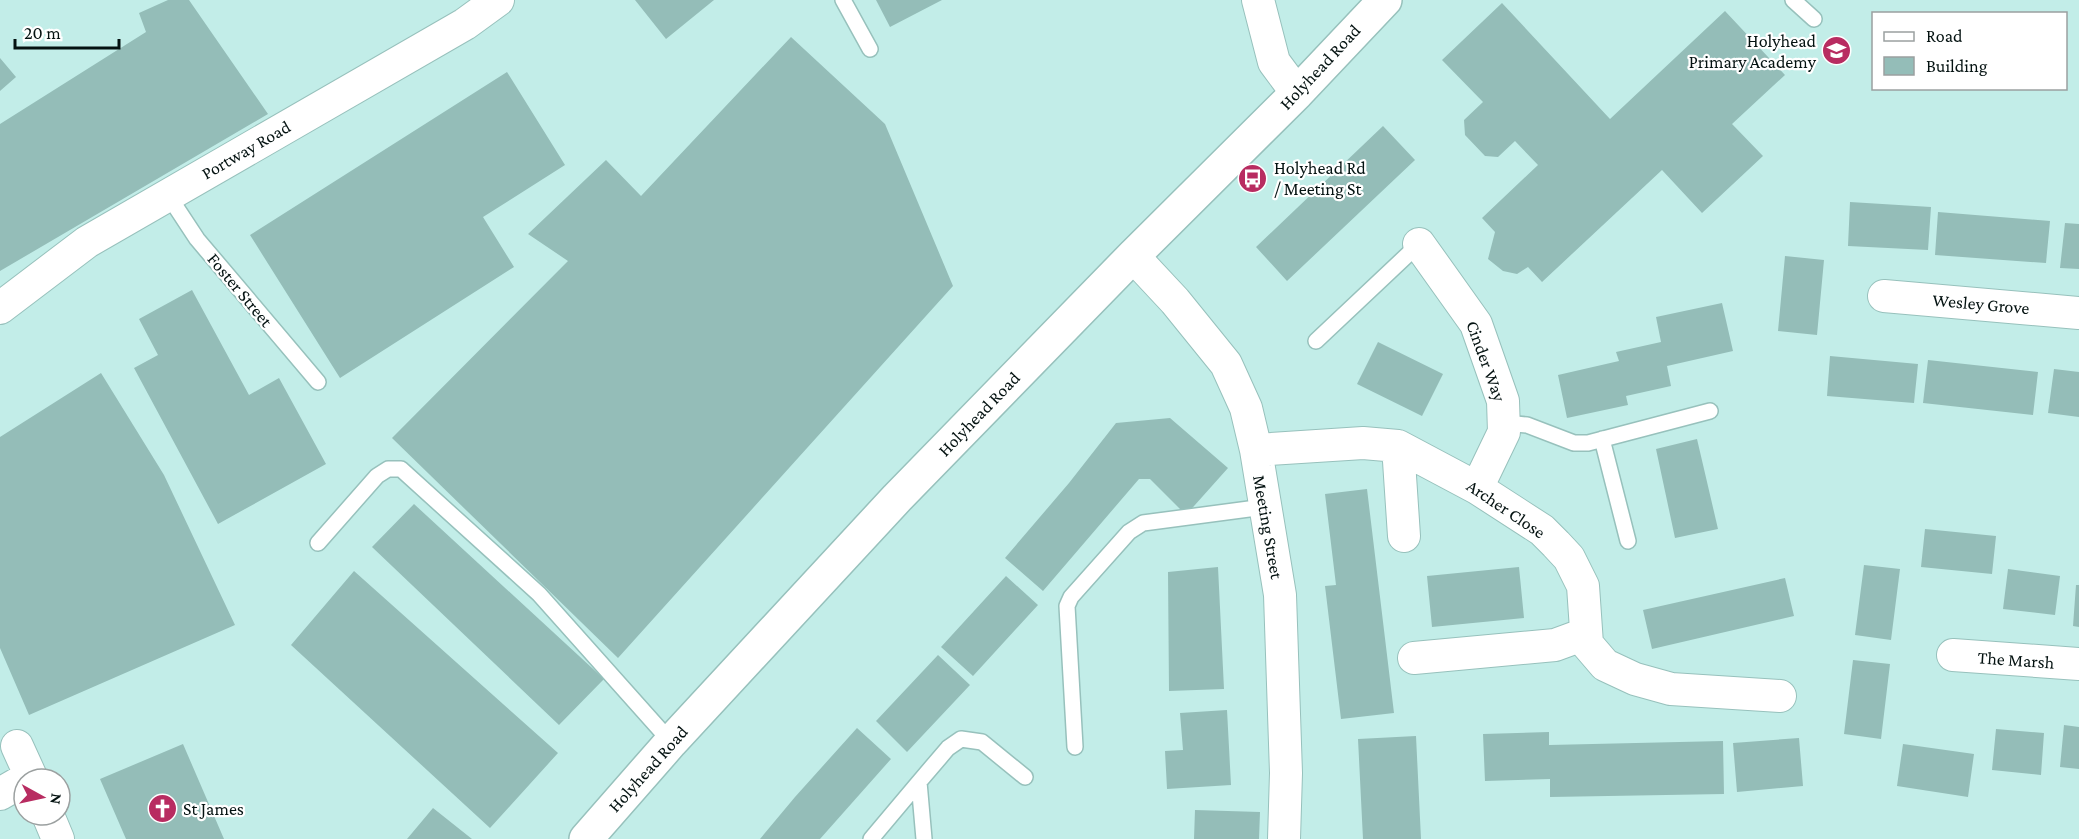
<svg xmlns="http://www.w3.org/2000/svg" width="2079" height="839" font-family="'Crimson Pro',serif">
<rect width="100%" height="100%" fill="#c2ede8"/>
<path fill="#94bdb8" d="M168,0h21l79,114 -268,157v-147l146,-92 -7,-19z
M635,0h79l-48,39z
M876,0h66l-52,27z
M1502,3l108,116 115,-108 60,64 -53,49 31,32 -61,57 -40,-43 -120,112 -14,-15 -11,7 -14,-3 -15,-12 7,-27 -13,-14 56,-53 -23,-24 -17,16 -13,-1 -20,-21 -1,-15 19,-18 -41,-42z
M791,37l94,87 68,162 -335,372 -226,-220 176,-177 -40,-27 78,-74 35,36z
M0,58l16,19 -16,14z
M507,72l58,93 -82,52 31,50 -174,111 -90,-143z
M1383,126l32,34 -128,121 -31,-34z
M1850,202l81,5 -3,43 -80,-4z
M1938,212l112,9 -4,42 -111,-8z
M2065,223l14,1v45l-19,-1z
M1785,256l39,4 -7,75 -39,-4z
M192,290l57,105 30,-17 47,86 -108,60 -84,-156 24,-13 -19,-36z
M1722,303l11,48 -66,15 4,20 -45,10 2,9 -61,13 -9,-43 61,-14 -3,-9 45,-10 -5,-25z
M1378,342l65,32 -21,42 -65,-32z
M1830,356l88,8 -4,39 -87,-7z
M1928,360l110,12 -5,43 -110,-12z
M2054,369l25,3v45l-31,-4z
M101,373l63,102 71,150 -206,90 -29,-67v-211z
M1170,418l58,50 -42,47 -36,-36h-11l-96,112 -38,-33 64,-75 47,-60z
M1697,439l21,90 -43,9 -19,-89z
M1367,489l27,224 -53,6 -16,-133 11,-1 -11,-91z
M414,504l190,175 -45,46 -187,-178z
M1925,529l71,7 -4,38 -71,-7z
M1864,565l36,4 -9,71 -36,-5z
M1218,567l6,122 -55,2 -1,-119z
M1519,567l5,51 -92,9 -5,-51z
M2008,569l52,7 -5,39 -52,-6z
M354,571l204,182 -68,75 -199,-183z
M1006,576l32,29 -65,71 -32,-29z
M1785,578l9,38 -142,33 -9,-39z
M2076,585h3v42l-6,-1z
M938,655l32,30 -63,67 -31,-31z
M1853,660l37,4 -9,75 -37,-5z
M1227,710l4,75 -64,4 -2,-38 18,-1 -3,-37z
M2064,725l15,2v42l-19,-2z
M857,728l34,31 -71,80h-60l35,-42z
M1996,729l48,4 -3,42 -49,-5z
M1549,732v13l174,-4 1,53 -174,3v-18l-65,2 -2,-47z
M1416,736l5,103h-58l-5,-100z
M1799,738l4,48 -66,6 -4,-49z
M183,744l41,95h-98l-26,-60z
M1903,744l71,10 -6,43 -71,-11z
M433,808l39,31h-65z
M1195,810l65,2 -1,27h-65z"/>
<g fill="none" stroke-linecap="round" stroke-linejoin="round">
<defs>
<path id="service" d="M843,0l27,49
M1793,0l21,19
M168,195l29,44 121,143
M1316,341l103,-97
M1504,432l12,-8 11,1 47,18h14l122,-32
M1602,439l26,102
M318,543l59,-67 11,-7h13l138,125 132,148
M1075,747l-8,-141 4,-9 58,-65 14,-9 121,-16
M871,839l48,-57
M924,839l-5,-57 29,-34 13,-9 21,3 43,35"/>
<path id="minor" d="M1258,0l16,62 23,31
M1419,244l57,80 27,77 1,31 -27,56
M1133,256l42,45 51,63 20,44 10,42 24,145 6,178 -2,66
M1884,296l195,17
M0,308l87,-66 378,-218 33,-24
M1398,446l6,90
M1256,450l107,-7 35,3 79,42 65,42 14,14 13,14 14,28 4,58 18,21 30,14 36,10 109,7
M1953,655l126,9
M1414,658l141,-13 30,-11
M17,746l15,33
M0,794l24,-14
M48,815l10,24"/>
<path id="tertiary" d="M586,839l85,-97 226,-244 236,-242 164,-163 88,-93"/>
</defs>
<use href="#service" stroke="#97c1bc" stroke-width="18"/>
<use href="#minor" stroke="#97c1bc" stroke-width="34"/>
<use href="#tertiary" stroke="#97c1bc" stroke-width="36"/>
<use href="#service" stroke="#fff" stroke-width="15"/>
<use href="#minor" stroke="#fff" stroke-width="32"/>
<use href="#tertiary" stroke="#fff" stroke-width="33"/>
</g>
<defs>
<symbol id="school-disc" viewBox="-11 -11 22 22"><circle r="9.5" fill="#b82c61" stroke="#fff"/><path d="M0-5L7-2L0 1L-7-2ZM-4 1L0 2.5L4 1V4Q0 6-4 4Z" fill="#fff"/></symbol>
<symbol id="bus-disc" viewBox="-11 -11 22 22"><circle r="9.5" fill="#b82c61" stroke="#fff"/><path d="M-5-6H5V4H4V6H2V4H-2V6H-4V4H-5ZM-3.5-4V0h7V-4ZM-3.5 1.2v1.5H-2V1.2ZM2 1.2v1.5H3.5V1.2Z" fill="#fff"/></symbol>
<symbol id="church-disc" viewBox="-11 -11 22 22"><circle r="9.5" fill="#b82c61" stroke="#fff"/><path d="M-1.2-6h2.4v3.5h3.3v2.4h-3.3V6h-2.4V-.1h-3.3v-2.4h3.3Z" fill="#fff"/></symbol>
</defs>
<g fill-rule="evenodd">
<use href="#school-disc" x="1820" y="34" width="33" height="33"/>
<use href="#bus-disc" x="1236" y="162" width="33" height="33"/>
<use href="#church-disc" x="146" y="792" width="33" height="33"/>
</g>
<g text-anchor="middle" dominant-baseline="central" stroke-width="4.5" stroke-linejoin="round" paint-order="stroke">
<g font-size="18" fill="#041211" stroke="#fff" text-anchor="start">
<text x="1816" y="41" text-anchor="end">Holyhead<tspan x="1816" dy="21">Primary Academy</tspan></text>
<text x="1274" y="168">Holyhead Rd<tspan x="1274" dy="21">/ Meeting St</tspan></text>
<text x="183" y="809">St James</text>
</g>
<g font-size="18" fill="#041211" stroke="#fff">
<text transform="translate(1320 67) rotate(-47)">Holyhead Road</text>
<text transform="translate(246 150) rotate(-30)">Portway Road</text>
<text transform="translate(240 290) rotate(50)">Foster Street</text>
<text transform="translate(1981 304) rotate(5)">Wesley Grove</text>
<text transform="translate(1486 361) rotate(70)">Cinder Way</text>
<text transform="translate(979 414) rotate(-46)">Holyhead Road</text>
<text transform="translate(1506 509) rotate(34)">Archer Close</text>
<text transform="translate(1268 527) rotate(80)">Meeting Street</text>
<text transform="translate(2016 660) rotate(4)">The Marsh</text>
<text transform="translate(648 769) rotate(-48)">Holyhead Road</text>
</g>
</g>
<rect x="1872" y="12" width="195" height="78" fill="#ffffff" stroke="#9ba0a0" stroke-width="1.5"/>
<rect x="1884" y="32" width="30" height="9" fill="#ffffff" stroke="#9ba0a0" stroke-width="1.5"/>
<text x="1926" y="42" font-size="18" fill="#041211">Road</text>
<rect x="1884" y="57" width="30" height="18" fill="#94bdb8" stroke="#9ba0a0" stroke-width="1.5"/>
<text x="1926" y="72" font-size="18" fill="#041211">Building</text>
<g transform="translate(42 797) rotate(98)"><circle r="28" fill="#ffffff" stroke="#9ba0a0" stroke-width="1.5"/>
<path d="M0-4.5L10 22L0 15L-10 22Z" fill="#b82c61"/>
<text y="-9" font-size="16" font-weight="bold" text-anchor="middle" fill="#041211">N</text>
</g>
<path d="M15 39v9h104v-9" fill="none" stroke="#041211" stroke-width="3"/>
<text x="24" y="39" font-size="18" fill="#041211" stroke="#ffffff" stroke-width="4.5" paint-order="stroke">20 m</text>
</svg>
